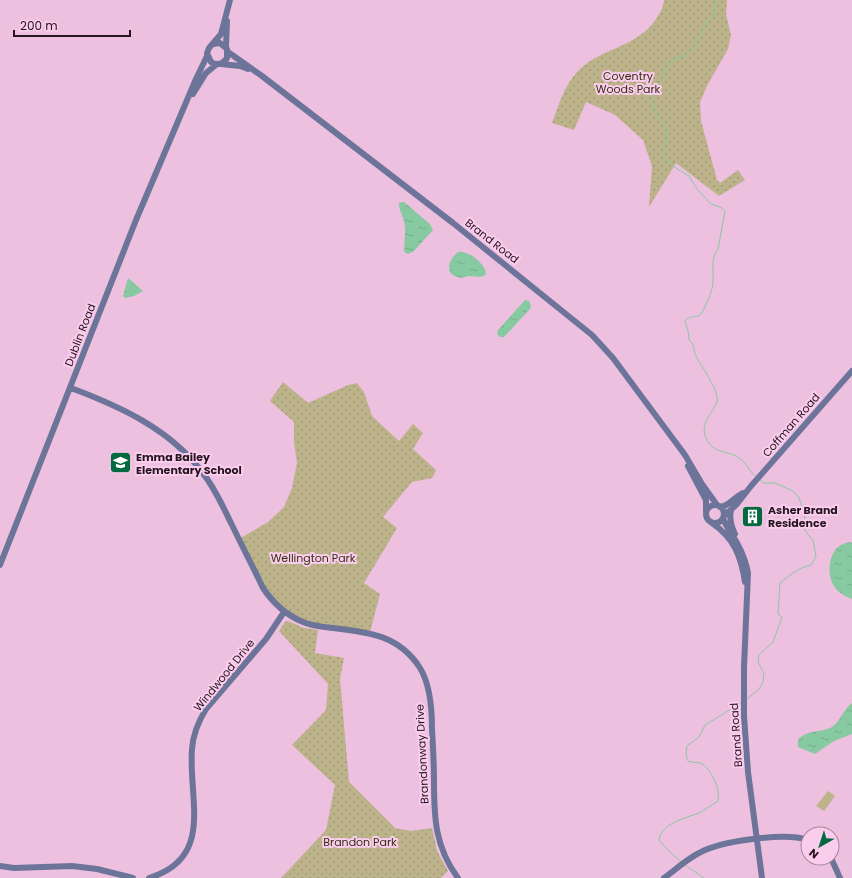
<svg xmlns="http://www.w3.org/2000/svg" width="852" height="878" font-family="Poppins,sans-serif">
<defs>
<pattern id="grass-dots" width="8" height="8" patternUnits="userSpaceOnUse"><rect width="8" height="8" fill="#bcb38a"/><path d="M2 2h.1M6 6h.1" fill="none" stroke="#a19977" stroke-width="1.8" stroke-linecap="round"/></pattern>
<pattern id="water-ripples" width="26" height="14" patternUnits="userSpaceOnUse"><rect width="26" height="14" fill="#87c9a1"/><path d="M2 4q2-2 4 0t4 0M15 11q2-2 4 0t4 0" fill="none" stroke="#74ac8a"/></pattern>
</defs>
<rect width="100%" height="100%" fill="#eec0e0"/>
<path fill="url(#grass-dots)" d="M664,0h63l-1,14 5,21 -3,14 -20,35 -8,18 1,19 16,59 3,3 18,-13 7,10 -26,16 -43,-33 -27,44 3,-41 -9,-26 -28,-25 -29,-13 -12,28 -22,-7c7,-19 12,-37 26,-52 21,-22 56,-23 76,-49 5,-7 9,-14 10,-22z
M283,382l25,21 40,-18 9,-2 7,9 8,24 27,25 14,-17 10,9 -10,16 23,21 -4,8 -20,4 -29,35 14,11 -33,55 16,11 -10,38 -66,-9 -34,-25 -31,-59 29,-17 16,-15 8,-19 5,-25 -3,-21v-20l-24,-21z
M288,621l16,7 14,2 -3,23 29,5 -4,21 9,103 46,46 16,3 21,-3 5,23 11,20 -7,7h-160l45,-48 9,-45 -43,-40 34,-35 2,-26 -49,-53 6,-9z"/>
<path fill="#bcb38a" d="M828,791l7,5 -11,15 -8,-5z"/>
<path fill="url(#water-ripples)" d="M401,202h3l26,22 3,6 -20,22 -6,2 -3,-3c0,-11 3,-22 -1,-33 -1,-5 -5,-10 -4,-15z
M458,252c10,-2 28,12 28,22 -5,5 -9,2 -16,2 -4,0 -8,3 -13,1 -13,-4 -8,-18 1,-25z
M128,278l15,13 -9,5 -9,2 -2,-2z
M525,300l4,1 2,5 -1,3 -26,28h-4l-3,-3 1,-4z
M850,542l2,1v56c-7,-3 -14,-6 -18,-13 -7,-10 -6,-30 4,-39 3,-3 8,-4 12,-5z
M852,703v31l-18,7 -19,13 -17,-7v-7c9,-11 23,-7 34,-13 9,-6 11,-18 20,-24z"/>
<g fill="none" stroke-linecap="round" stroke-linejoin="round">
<path stroke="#87c9a1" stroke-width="1" d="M718,0l-3,1 -1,15 -8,7 -12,23 -9,10 -12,3 -4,5 -4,6 -3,10 -9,11 -1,14 14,25 1,8 -4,13 3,9 10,8 13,8 8,13 14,15 9,3 5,4 -7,38c-8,10 -4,22 -5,34 -1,10 -7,21 -11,30l-4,3c-6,1 -8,0 -13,5 2,6 4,12 4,19 6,4 4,10 7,16 5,11 23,33 21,45 -3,12 -18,21 -11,37 8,17 20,11 33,20 7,4 10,13 16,18
M747,699l12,-10 4,-7 1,-9 -6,-11 1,-7 14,-13 9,-25 -4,-3 2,-31c10,-8 18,-15 31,-18l5,-8 -3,-17 -5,-5 -4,-7 1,-15 -7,-17 -7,-6 -16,-7h-11l-5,-4
M681,862l-14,-13 -8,-9c2,-17 27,-22 40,-27 6,-3 12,-8 19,-12 0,-3 1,-6 0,-9 0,-8 -10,-27 -18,-29 -4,-1 -8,0 -12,-2l-2,-6 1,-9 12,-9 6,-12 36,-22
M685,865l19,13"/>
<path stroke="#6d749a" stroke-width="6" d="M213,44l7,-1 7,6v9c-4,6 -10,8 -16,4l-4,-9 2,-5 12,-14 9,-34
M226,47l1,-26
M228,52l34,24 191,147 139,112 21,23 72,97 17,29 15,21
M221,64l19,2 8,3
M193,94l13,-21 11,-9
M71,388c48,18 99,41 131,84 13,16 21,35 30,53 10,21 21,42 31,63 10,15 23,27 40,34 9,4 21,5 30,6 35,4 66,7 87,40 10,16 12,43 12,61 1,17 2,35 2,52 0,37 1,66 24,97
M688,466l18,34v11
M706 514a9 9 0 1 1 18 0a9 9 0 1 1-18 0Z
M720,507c10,-1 14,-10 23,-14
M731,510c-2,9 0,16 4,24
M724,516l13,-12 14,-18 101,-115
M723,518c3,9 9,16 14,25 5,9 9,19 11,30l-4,94v49l4,56 14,106
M712,523c22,15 29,33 33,59
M0,565l136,-345 60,-141 11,-23
M831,858l9,20
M0,866l14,2 58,-2 25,3 36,9
M149,878c66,-20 39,-79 43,-129 1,-15 6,-27 14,-40l60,-70 18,-27
M664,878c11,-8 23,-19 35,-25 21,-12 86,-21 109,-13"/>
</g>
<defs>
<symbol id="school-square" viewBox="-11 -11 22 22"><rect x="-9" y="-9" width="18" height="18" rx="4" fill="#03693f" stroke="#fbcded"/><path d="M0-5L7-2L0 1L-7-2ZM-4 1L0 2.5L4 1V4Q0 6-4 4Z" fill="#fff"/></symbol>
<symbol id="building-square" viewBox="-11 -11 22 22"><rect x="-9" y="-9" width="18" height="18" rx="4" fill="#03693f" stroke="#fbcded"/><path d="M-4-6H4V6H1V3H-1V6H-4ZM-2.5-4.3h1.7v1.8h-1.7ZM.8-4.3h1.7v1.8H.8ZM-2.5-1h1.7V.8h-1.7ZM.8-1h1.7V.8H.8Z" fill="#fff"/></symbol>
</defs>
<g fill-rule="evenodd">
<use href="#school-square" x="108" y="450" width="25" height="25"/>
<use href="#building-square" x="740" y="504" width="25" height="25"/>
</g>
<g text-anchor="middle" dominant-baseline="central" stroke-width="4" stroke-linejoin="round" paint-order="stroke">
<g font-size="11" fill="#352e10" stroke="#fbcded">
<text x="628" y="76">Coventry<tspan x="628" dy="13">Woods Park</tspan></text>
<text x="313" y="558">Wellington Park</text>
<text x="360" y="842">Brandon Park</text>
</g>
<g font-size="11" fill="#24141f" stroke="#fbcded">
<text transform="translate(492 241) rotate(38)">Brand Road</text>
<text transform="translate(80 335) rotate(-69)">Dublin Road</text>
<text transform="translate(791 425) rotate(-49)">Coffman Road</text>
<text transform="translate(224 675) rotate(-51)">Windwood Drive</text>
<text transform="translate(736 735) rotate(-94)">Brand Road</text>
<text transform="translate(422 754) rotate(-93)">Brandonway Drive</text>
</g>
<g font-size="11" font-weight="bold" fill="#24141f" stroke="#fbcded" text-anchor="start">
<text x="136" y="457">Emma Bailey<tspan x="136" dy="13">Elementary School</tspan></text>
<text x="768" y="510">Asher Brand<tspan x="768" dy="13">Residence</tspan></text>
</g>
</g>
<g transform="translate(820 846) rotate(219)"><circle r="19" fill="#fbcded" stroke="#a5839b"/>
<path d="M0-3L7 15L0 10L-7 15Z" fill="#03693f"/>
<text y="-6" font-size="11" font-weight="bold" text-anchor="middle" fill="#24141f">N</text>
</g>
<path d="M14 30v6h116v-6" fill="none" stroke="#24141f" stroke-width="2"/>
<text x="20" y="30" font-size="12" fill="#24141f" stroke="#fbcded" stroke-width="3" paint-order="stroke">200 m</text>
</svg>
